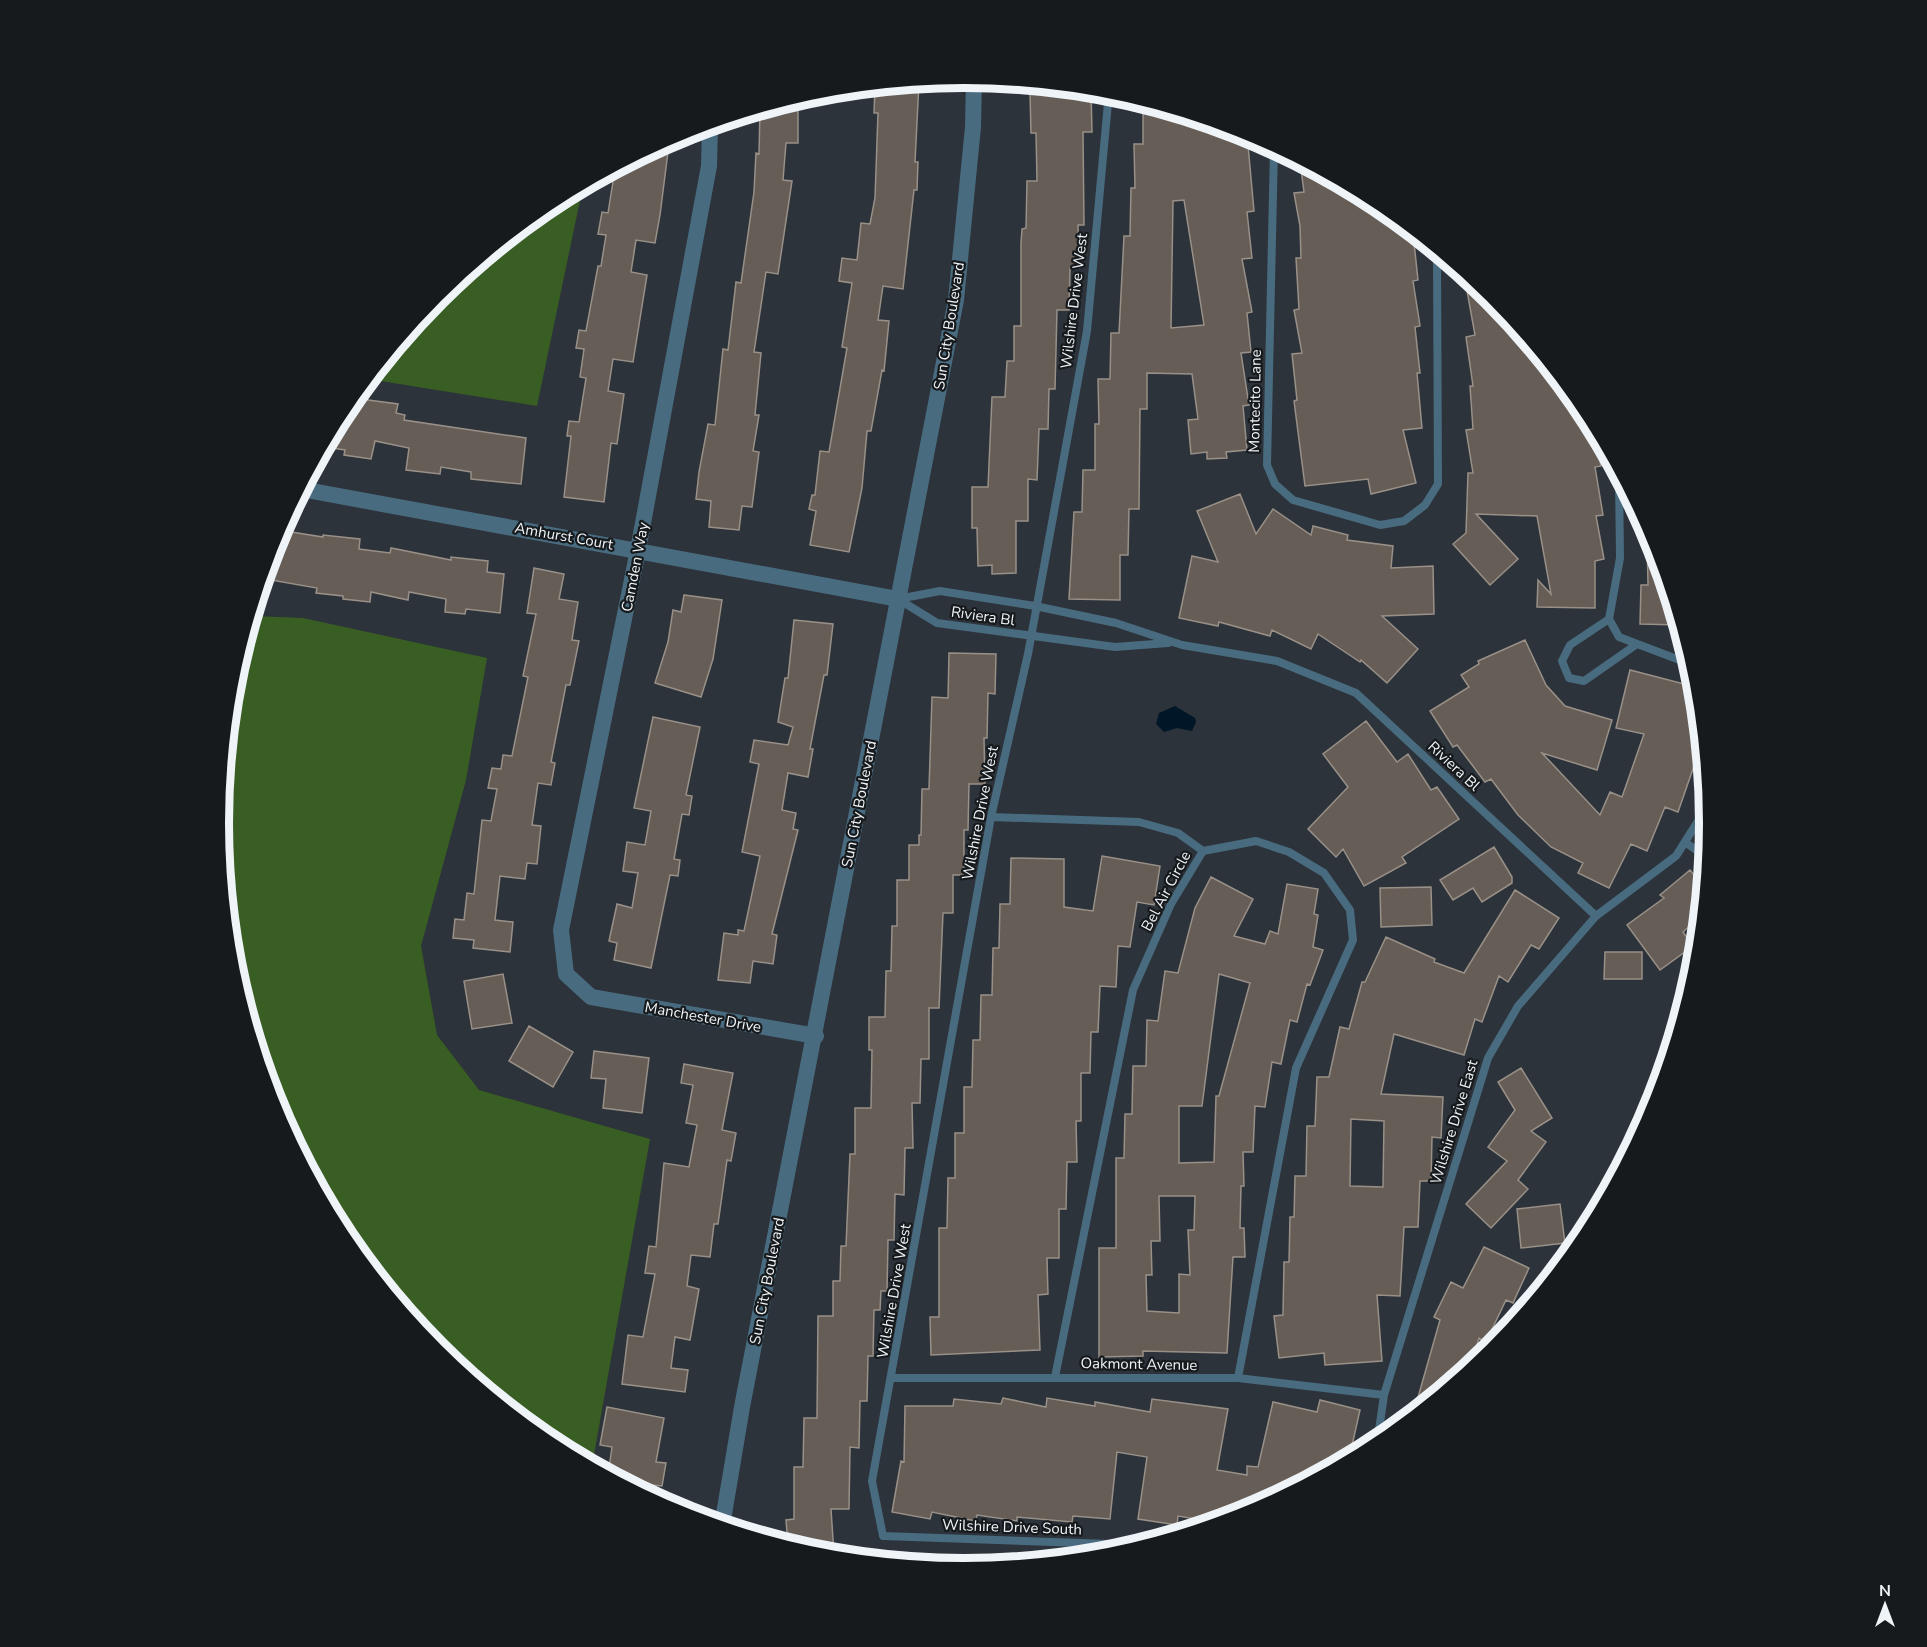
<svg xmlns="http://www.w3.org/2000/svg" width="1927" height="1647" font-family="'Nunito Sans',sans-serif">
<rect width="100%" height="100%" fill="#2c333a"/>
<path fill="#395e23" d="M583,186l-46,220 -169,-27 69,-83 113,-93z
M251,616l52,2 184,40 -21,122 -45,166 16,89 42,55 171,49 -58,327 -43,-23 -113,-93 -93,-113 -68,-129 -43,-139 -14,-146 14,-145z"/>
<path fill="#011727" d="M1175,706l20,12 1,4 -4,9 -15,-3 -13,4 -8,-8 3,-11z"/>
<path fill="#665d56" stroke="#999088" stroke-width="1.5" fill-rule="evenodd" d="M919,82l-4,80h3l-1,28h-3l-11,99 -20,-3 -5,34 11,1 -5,50 -2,-1 -11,61h-4l-5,57 -13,64 -39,-7 6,-34 -7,-2 3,-14h3l5,-44 9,1 18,-104 -5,-1 10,-64 -13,-2 3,-23 15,2 4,-37 9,1 5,-26 3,-85h-4l1,-26z
M1034,85l57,6 1,41h-9l1,93h-6l1,43 -9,1 -1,41h-12l-2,79h-6l-1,40h-9l-2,51 -9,-1v42h-12v52l-24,1v-9l-14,1 -1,-38h-5v-41h16l4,-90h13l2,-36h7v-35h7v-83l1,-14 4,-1 1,-47h10l-1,-48h-5l-1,-41h4z
M798,98v45h-12l-3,37 9,1 -14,93 -12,-2 -12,80 7,1 -6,62h4l-6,36 6,1 -7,55 -10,-1 -3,24 -30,-3 2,-26 -15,-2 3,-27 9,-48 7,1 8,-76 5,1 8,-68 5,1 13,-91 2,-39 3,1 1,-44z
M1143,103l104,31 7,77 -7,1 5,46 -10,1 10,53 -5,1 4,39 -10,1 8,52 -6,1 4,44 -21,2 1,6 -20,1v-7l-16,2 -3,-34 10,-1 -6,-45 -45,-1v36h-7l-1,100h-10l-1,46h-8v45l-51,-1 5,-87h8l1,-42h12v-46h4l-1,-45h12l1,-46h8l5,-97h6l1,-48h4l-1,-44h9zM1184,200l20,125 -33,3 2,-127z
M650,150l18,2 -8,63 -5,28 -19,-3 -5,32 16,3 -14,87 -20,-3 -5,32 16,3 -7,50 -6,-1 -7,59 -40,-5 7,-61h-4l2,-15 10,1 7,-44 -6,-1 4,-28 -8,-1 3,-18 7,1 12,-65h3l5,-31 -8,-1 4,-22 6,1 7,-44z
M1300,162l78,42 35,29 5,47 -5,1 7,45 -5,1 5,46h-3l5,55 -19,2 13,53 -45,11 -3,-15 -63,7 -11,-85 3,-1 -5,-46 10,-1 -8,-43 5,-1 -3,-51h5l-1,-32 -6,-33 10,-1z
M1482,289l9,8 93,113 10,19 7,37 -6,1 8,48 -7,1 8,43 -9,2v47l-58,-1 1,-27 13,14 -14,-78 -61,-2 42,45 -28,26 -37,-41 13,-11 2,-60h5l-7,-43 7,-1 -3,-43h3l-7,-49 9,-2 -8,-44z
M353,398l45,6 -2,9 9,2 -1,5 122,18 -5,46 -50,-5v-7l-30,-5 -1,7 -34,-4 3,-22 -34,-7 -4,18 -27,-4 1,-5 -21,-3 20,-38z
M1240,494l16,40 17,-25 38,26 2,-9 35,9 -1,5 46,6 -2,22 42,-2 1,48 -52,2 36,33 -31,34 -26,-23 -1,2 -42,-28 -7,15 -39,-19 -2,6 -51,-14 -1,4 -39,-8 13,-62 26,6 -21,-51z
M279,530l44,7v-2l37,4 -1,10 31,4 1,-5 60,12v-3l37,4 -1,11 17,2 -4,39 -34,-4 -1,5 -20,-2 1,-13 -37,-7 -1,8 -37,-8 -1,10 -27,-3v-3l-27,-3 1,-5 -52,-9z
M1652,537v2l27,86 -39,-1 1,-39h7l-1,-47z
M534,568l30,6 -5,25 19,3 -6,38 7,1 -9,44h-4l-15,77 4,1 -4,22 -13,-2 -6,42 9,1 -4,38 -10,-1 -2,16 -25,-3 -5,44 18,2 -3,30 -37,-4 1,-8 -21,-2 2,-19 9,1 3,-27 7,1 8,-74 9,1 6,-32 -9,-1 4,-20 9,1 2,-14 9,1 16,-79 -5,-1 13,-62 -9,-1z
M684,595l38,5 -9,59 -12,38 -46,-14 13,-41 5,-32 8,2z
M794,620l39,4 -6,51h-3l-14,74h3l-5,28 -20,-4 -6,37 14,3 -3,16 5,1 -26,104 5,1 -4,29 -20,-3 -3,22 -32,-3 6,-47 14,2v-5l6,1 16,-75 -18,-4 17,-88 -9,-2 4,-22 34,5 5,-18 -15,-5 7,-44h3z
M1525,640l21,45 19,21 47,14 -15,50 -55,-17 58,62 10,-23 12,5 22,-63 -28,-6 14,-58 66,17 5,60 -3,20 -4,-1 -16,46 -13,-5 -18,44 -16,-7 -22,44 -31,-15 5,-10 -32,-16 -33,-32 -27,-36 -6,3 -28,-37 -4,2 -23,-36 39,-24 -8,-12 18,-11 -1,-3z
M949,653l47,1 -1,40 -7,-1 -1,45h-3l1,46h-16l-1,46h-4v45h-11v38h-10l-4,95h-10v51h-8l-1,44h-8l1,45h-8l-1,47 -9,-1 -1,46h-6l-1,51h-6l-1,19h-6l-1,46h-5l-1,45h-7l-1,47 -9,-1 -1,62h-18l3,45 -16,1 -30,-10 -2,-25 8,-1v-52h9l1,-49h13l1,-102h15v-35h7l1,-35h5l4,-92h5v-46h16l1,-58h-3v-33h16l1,-46h5l1,-45h5v-46h12v-35h10v-10h2l1,-46h7l3,-92 16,1z
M653,717l47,10 -14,68 6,1 -3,19 -7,-1 -8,45 6,1 -2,16 -8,-1 -19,93 -37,-8 3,-17 -8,-2 8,-37 15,4 6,-35 -15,-2 4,-29 18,3 6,-34 -17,-3z
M1366,721l31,41 11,-8 23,36 6,-3 22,32 -57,38 4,6 -42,23 -21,-37 -7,8 -28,-28 40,-42 -25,-33z
M1494,847l18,30v6l-30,19 -9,-14 -20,12 -13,-20z
M1102,856l58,10 -6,39 -17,-3 -7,45 -12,-1 -2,41 -16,-1 -2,46h-7l-1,41h-9v48h-5l1,41h-10l-1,47h-7v49h-12l1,36 -10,1 2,55 -109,5 -1,-38h9v-89h8l1,-50h7v-45h9v-46h8l1,-47h7l1,-45h11l1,-47h6l1,-44h10l1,-46 53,1v48l29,4z
M1690,870l13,16 -3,31 -17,15 10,14 -33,24 -33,-45 37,-27 -4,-3z
M1211,877l42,22 -19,37 31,8 5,-13 8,3 9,-50 31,5 -4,25 4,1 -5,32 10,3 -13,35 -3,-1 -10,38 -7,-2 -9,44 -9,-2 -7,45 -10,-1 -2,46h-10l1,34h-3l-1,42h4l1,29h-12l-6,96 -84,-2v5l-44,1v-109h17v-90h8l1,-44h7l1,-48h13l1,-46 11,1 7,-50 13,2 17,-65zM1219,974l31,9 -31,113h-3l-2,66 -35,1v-57h23zM1159,1196h36l-1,34h-6l2,45 -11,-1v39l-32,-2 -1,-36h6l-1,-34h9z
M1431,887l1,38 -51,2 -1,-39z
M1515,890l44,28 -20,31 -8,-4 -23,37 -9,-6 -17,46 -7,-3 -11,36 -70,-21 -13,60 62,3 -2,41 -9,-1 -1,44h-11l-2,46h-14l-4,69 -23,-1 5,66 -57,4 -1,-12 -45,5 -5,-42 9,-1 1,-53h5l1,-45h4l1,-41h11l1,-50h8l2,-49h12l11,-50 9,2 13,-47h3l21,-45 49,22 -1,3 30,11zM1351,1119l33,2 -1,66 -33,-1z
M1605,952h37v27h-38z
M503,974l9,49 -40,6 -8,-48z
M529,1026l44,26 -20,35 -44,-26z
M594,1051l55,7 -7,55 -39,-5 3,-29 -15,-1z
M684,1064l49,9 -11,57 14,3 -5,28 -4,-1 -9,64h-4l-4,33 -19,-2 -4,31 12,3 -9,51 -15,-3 -4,31 17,2 -3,22 -63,-8 6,-49 15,2 12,-63 -10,-1 4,-27 7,1 8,-84 25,4 8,-42 -11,-2 7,-38 -12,-2z
M1521,1068l31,50 -21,13 15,11 -28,38 10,9 -37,39 -25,-24 41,-43 -19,-14 27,-37 -17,-28z
M1560,1204l5,39 -44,5 -4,-39z
M1484,1247l45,21 -16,35 -7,-3 -20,42 -7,-4 -9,30 -57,47 27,-95 -6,-3 17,-35 12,6z
M1003,1398l43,9 1,-9 48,8v-4l55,10 2,-13 76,10 -11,61 30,5v-9l11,1 15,-65 44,10 3,-12 40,10 -11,49 -101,53 -33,10 -37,-6 -1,9 -39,-6 9,-62 -30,-5 -7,67 -37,-3 -1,6 -55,-5v4l-40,-6 -1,6 -44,-9 -2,7 -38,-7 9,-51 3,1 1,-56h48l1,-7 47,5z
M607,1407l57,11 -8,44 10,1 -4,23 -19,-2 -2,9 -33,-18 4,-28 -12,-2z"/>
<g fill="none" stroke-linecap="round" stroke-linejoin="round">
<path stroke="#496b7f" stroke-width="8" d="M1109,92l-22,239 -59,323 -37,163 -119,664 11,55 257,9
M1274,148l-7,317 8,19 18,16 87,25 24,-4 21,-16 13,-21 -1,-231
M1619,476l1,82 -11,61 -39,26 -8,16 7,17 15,3 53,-37
M898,599l42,-8 95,15 81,17 66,22 95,16 79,32 240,223
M898,599l39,24 178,24 53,-4
M1609,619l10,18 71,27
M991,817l148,5 39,11 25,18
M1685,842l21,15
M1604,1200l-1,-4 10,-14
M1055,1377l78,-387 38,-86 32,-53 53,-10 33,11 35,21 26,37 3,30 -57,128 -58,310
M893,1378h345l146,17
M1377,1444l7,-49 104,-337 30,-52 78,-90 80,-60 31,-49"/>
<path stroke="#496b7f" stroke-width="16" d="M710,125l-1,41 -71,384 -77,380 5,44 25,23 225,39
M301,489l597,110"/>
<path stroke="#496b7f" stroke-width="16" d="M722,1526l20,-119 214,-1107 17,-173 1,-48"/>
</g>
<g text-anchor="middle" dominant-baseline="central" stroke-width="4.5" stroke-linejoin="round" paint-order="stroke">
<g font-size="15" fill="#eff4f8" stroke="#171a1d">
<text transform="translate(1074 301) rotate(-83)">Wilshire Drive West</text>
<text transform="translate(949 326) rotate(-81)">Sun City Boulevard</text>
<text transform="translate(1255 401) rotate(-89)">Montecito Lane</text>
<text transform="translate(564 536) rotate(10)">Amhurst Court</text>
<text transform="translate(635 567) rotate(-79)">Camden Way</text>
<text transform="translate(983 616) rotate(8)">Riviera Bl</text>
<text transform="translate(1454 766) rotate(43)">Riviera Bl</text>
<text transform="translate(859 804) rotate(-79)">Sun City Boulevard</text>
<text transform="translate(980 813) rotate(-79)">Wilshire Drive West</text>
<text transform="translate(1166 891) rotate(-62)">Bel Air Circle</text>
<text transform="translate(703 1017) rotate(10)">Manchester Drive</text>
<text transform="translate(1454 1122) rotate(-73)">Wilshire Drive East</text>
<text transform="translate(767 1281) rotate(-79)">Sun City Boulevard</text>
<text transform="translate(894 1291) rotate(-80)">Wilshire Drive West</text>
<text transform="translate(1139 1364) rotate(1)">Oakmont Avenue</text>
<text transform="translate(1012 1527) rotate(2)">Wilshire Drive South</text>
</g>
</g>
<path d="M0 0H1927V1647H0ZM229 823a735 735 0 1 1 1470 0a735 735 0 1 1-1470 0Z" fill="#171a1d" fill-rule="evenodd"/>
<path fill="none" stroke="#eff4f8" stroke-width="8" d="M229 823a735 735 0 1 1 1470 0a735 735 0 1 1-1470 0Z"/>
<g transform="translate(1885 1605)" stroke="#171a1d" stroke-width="4.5" paint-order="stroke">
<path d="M0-4.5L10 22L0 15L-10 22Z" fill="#eff4f8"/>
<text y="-9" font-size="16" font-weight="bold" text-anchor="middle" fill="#eff4f8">N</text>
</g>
</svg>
